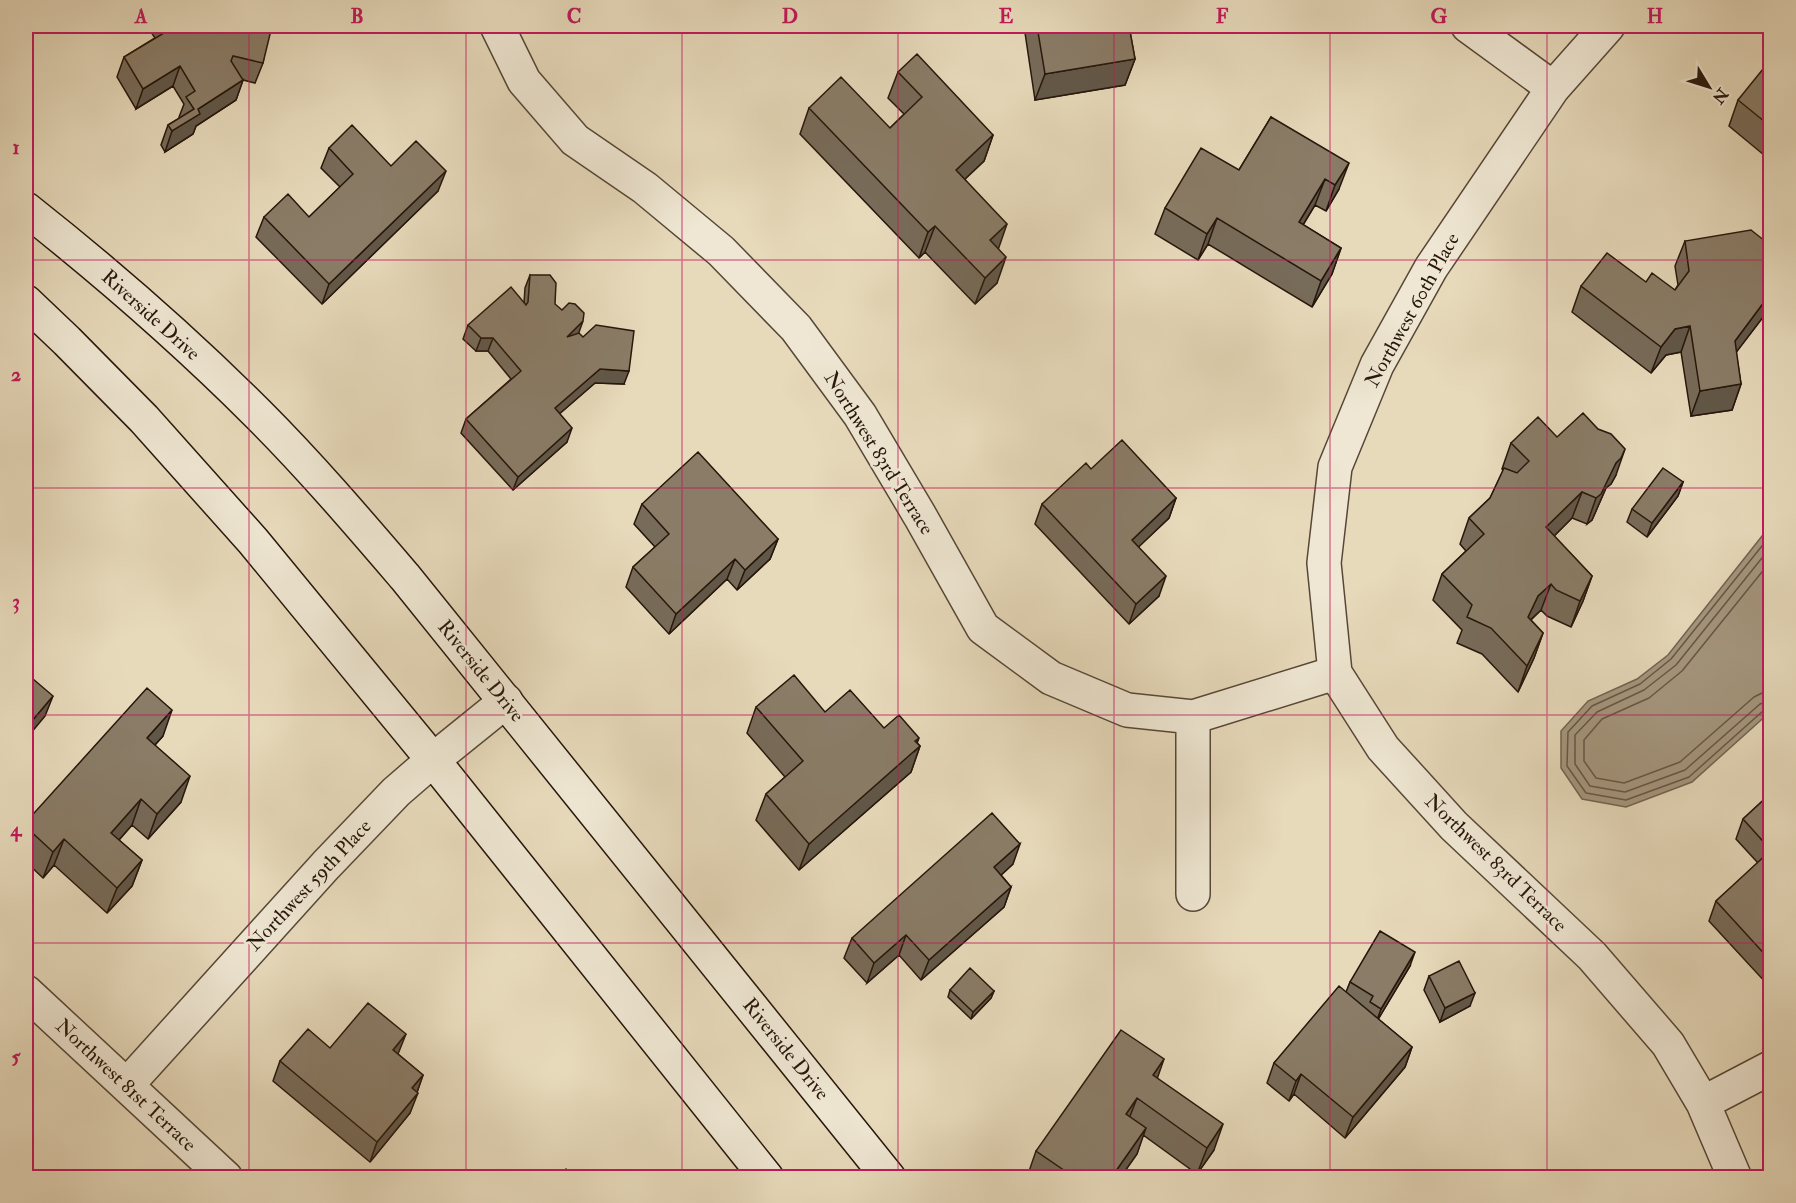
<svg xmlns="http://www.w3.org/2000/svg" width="1796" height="1203" font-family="'IM FELL Double Pica',serif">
<rect width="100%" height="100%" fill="#e7dabb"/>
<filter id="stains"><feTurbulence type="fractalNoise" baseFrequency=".00333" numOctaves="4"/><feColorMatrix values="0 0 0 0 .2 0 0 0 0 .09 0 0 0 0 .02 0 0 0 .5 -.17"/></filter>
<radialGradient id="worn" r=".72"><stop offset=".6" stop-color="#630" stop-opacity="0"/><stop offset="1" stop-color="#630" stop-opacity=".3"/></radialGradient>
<path fill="#a5977f" stroke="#726351" stroke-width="1.5" d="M1770,526v186l-78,70 -66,25 -44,-8 -21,-31v-37l27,-30 49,-22 31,-24z"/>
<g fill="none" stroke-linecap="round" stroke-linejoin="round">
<path stroke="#665645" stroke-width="1.5" d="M1770,536l-99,123 -31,25 -48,22 -24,26 -1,34 19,27 40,7 63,-23 75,-67 6,-2
M1770,548l-94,117 -32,25 -47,22 -22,23v29l15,22 35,6 60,-22 75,-66 10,-3
M1770,562l-88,109 -33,27 -47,21 -18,21v21l12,17 28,5 56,-21 74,-65 8,-4 8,-1"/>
<defs>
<path id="street" d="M497,26l27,55 51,59 70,48 76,63 75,77 64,87 60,101 63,112 68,50 76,32 66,7 142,-44 48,75 71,78 138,130 76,88 35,59 32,75
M1468,26l85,62
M1335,673l-11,-110 11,-96 42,-102 54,-97 122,-180 55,-62
M1193,717v177
M26,992l200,186
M127,1085l199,-220 70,-73 37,-32 73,-59
M1703,1103l67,-35"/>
<path id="secondary" d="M26,209c81,64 159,132 232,205 52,52 99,107 147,163l484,601
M26,302l41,39 77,78 109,122 180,219 334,418"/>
</defs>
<use href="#street" stroke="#564737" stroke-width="36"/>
<use href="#secondary" stroke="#26160b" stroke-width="36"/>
<use href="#street" stroke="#efe7d3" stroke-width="33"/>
<use href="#secondary" stroke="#efe7d3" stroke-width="33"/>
</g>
<path fill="#776b59" stroke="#26160b" stroke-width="1.5" d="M147,26h122l-6,37 -8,20 -12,-3 -7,20 -40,26 -3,8 -28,18 -4,-7 7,-20 12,-7 -1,-1 5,-13 -11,-18 -37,23 -19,-32 7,-20 31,-19z
M1024,26h105l6,33 -10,26 -90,15z
M898,72l95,63 -9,26 -19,18 33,69 -1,35 -22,21 -50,-52 -6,6 -119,-124 9,-26 81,20 14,-14 -16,-16z
M1770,74v86l-41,-34 9,-26z
M1271,117l68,72 -13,22 -11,-6 -12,20 38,23 -9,26 -20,33 -104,-63 -10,16 -43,-26 10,-26 74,-38z
M329,148l62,18 47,25 -116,113 -66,-67 8,-20h45l31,-30 -19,-19z
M1685,241l85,67 -34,44 5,32 -9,26 -41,6 -10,-64 -15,3 -15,18 -79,-61 9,-26 65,-4 29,8 3,-5 -3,-19z
M530,275l48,59 46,50 -29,-1 -36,31 8,28 -54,48 -52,-57 5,-14 45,-40 -23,-28h-12l-13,-12 5,-14 56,-22 1,-15z
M1557,437l59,38 -5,9 -5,4 -14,32 -5,4 -15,-6 -18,18 38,40 -9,25 -12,26 -24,-11 -6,-6 -10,10 12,13 -9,25 -16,34 -36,-38 -25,-11 5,-13 -29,-30 9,-26 24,-23 -6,-7 9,-26 21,-20 13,-27 -1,-2 9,-26z
M1091,469l85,29 -7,20 -31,29 21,49 -30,28 -94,-100 7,-20z
M1683,482l-5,14 -31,41 -20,-15 5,-13z
M642,504l136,35 -8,20 -33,31 -10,-11 -58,55 -43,-47 7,-20 22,-20 -21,-23z
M756,707l69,5 59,16 33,15 3,3 -9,26 -112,98 -43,-50 10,-26 19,-17 -38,-44z
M163,736l-8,9 26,57 -33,37 -16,-14 -13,15 23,20 -10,26 -25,27 -53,-48 -11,13 -17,-16v-40z
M1770,794v187l-3,3 -58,-63 7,-20 42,-38 -22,-24 7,-20z
M1013,864l-12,11 10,12 -7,20 -83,73 -22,-25 -32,28 -23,-25 8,-20z
M1410,966l-32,53 34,28 -7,20 -60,71 -51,-44 -5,7 -22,-18 7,-20 72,-71 4,-10z
M1429,976l41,30 -30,16 -16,-32z
M950,990l44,1 -3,7 -20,21 -23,-22z
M330,1048l68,6 25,21 -13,38 -40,49 -97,-81 7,-20z
M1157,1078l57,72 -17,24 -54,-39 -6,19 -17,24 -93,-1 9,-26z"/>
<path fill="#615748" stroke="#26160b" stroke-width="1.5" d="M1135,59l-10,26 -90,15 10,-26z
M180,66l-7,20 -37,23 7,-20z
M243,80l-7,20 -40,26 -3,8 -28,18 7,-21 26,-22z
M993,135l-9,26 -37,35 9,-26z
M1349,163l-10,26 -13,22 9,-26z
M446,171l-8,20 -116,113 7,-20z
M1325,179l-10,26 -26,43 10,-26z
M1217,218l-9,26 -10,16 9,-26z
M1007,224l-9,26 -8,-10z
M935,226l-10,26 -6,6 9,-26z
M1341,248l-9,26 -20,33 9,-26z
M1006,257l-9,26 -22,21 10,-26z
M1770,294v14l-45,59 10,-26z
M583,321l-5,14 -11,2z
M1690,326l-9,26 -15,3 -15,18 10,-26 14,-18z
M481,338h12l-5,13h-12z
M600,369l29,2 -5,13 -29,-1 -45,39 5,-14z
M1741,384l-9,26 -41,6 9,-25z
M572,428l-5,14 -54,48 5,-13z
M1625,449l-9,26 -5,9 -5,4 -14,32 -5,4 9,-26 20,-35z
M1683,482l-5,14 -31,41 5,-14z
M1582,492l-10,26 -35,35 9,-26z
M1176,498l-7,20 -44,42 7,-20z
M778,539l-8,20 -33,31 8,-20z
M735,559l-8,20 -58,55 7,-20z
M1166,576l-7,20 -30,28 7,-20z
M1592,576l-9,25 -12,26 9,-26z
M1551,584l-10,26 -13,12v-5l10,-21z
M1543,633l-9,25 -16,34 9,-26z
M53,696l-8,20 -19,23v-11z
M172,710l-9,26 -26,28 10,-26z
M919,738l-5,14 6,-6 -9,26 -112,98 10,-26z
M190,776l-9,26 -33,37 9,-25z
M141,799l-9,26 -30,34 9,-26z
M64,839l-10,26 -11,13 10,-26z
M1020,844l-7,20 -26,24 7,-21z
M142,860l-10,26 -25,27 10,-25z
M1011,887l-7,20 -83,73 8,-20z
M906,935l-7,20 -32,28 7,-20z
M1415,952l-5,14 -34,57 5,-14z
M1770,974v7l-3,3z
M994,991l-3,7 -20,21 2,-7z
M1475,993l-5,13 -30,16 5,-14z
M406,1034l-8,20 -5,-4z
M1412,1047l-7,20 -60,71 8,-21z
M1164,1059l-9,26 -2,-10z
M1301,1074l-7,20 -5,7 7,-20z
M423,1075l-7,20 -4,-7z
M418,1093l-8,20 -40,49 7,-20z
M1137,1098l-10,26 -1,-10z
M1223,1124l-9,26 -17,24 10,-26z
M1146,1128l-9,26 -17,24h-9z"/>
<path fill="#8a7c67" stroke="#26160b" stroke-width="1.5" d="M167,26h105l-9,37 -30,-7 -2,5 12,19 -45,29 2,5 -28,17 -4,-6 26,-16 -8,-12 9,-6 -15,-25 -37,23 -19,-32 45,-27z
M1037,26h92l6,33 -90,15z
M917,54l76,81 -37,35 51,54 -17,16 16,17 -21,21 -50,-52 -7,6 -119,-124 32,-31 49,51 32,-31 -24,-25z
M1763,69l7,5v52l-32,-26z
M1271,117l78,46 -14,22 -10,-6 -26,43 42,26 -20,33 -104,-63 -10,16 -42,-26 36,-60 38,22z
M352,125l39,41 25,-25 30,30 -117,113 -65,-67 24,-23 21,23 44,-43 -24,-26z
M1751,230l19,15v49l-35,47 6,43 -41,7 -10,-65 -15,3 -14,18 -80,-61 26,-33 39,29 6,-9 23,17 14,-19 -4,-30z
M530,275h20l6,8 -1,21 7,6 7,-7 6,1 9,9 -1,8 -16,16 12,-4 4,4 13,-12 38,6 -5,40 -29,-2 -45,39 17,20 -54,49 -52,-58 55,-48 -28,-33h-12l-13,-13 43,-38 15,18 2,-3z
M1583,413l15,16 13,5 14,15 -4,9 -5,5 -15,31 -5,4 -14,-6 -36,35 46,49 -12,25 -24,-11 -5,-6 -13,12 -10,21 15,16 -16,33 -36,-38 -24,-11 5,-12 -30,-31 42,-40 -15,-16 21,-20 14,-30 13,5 12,-12 -18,-18 27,-26 19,20z
M1122,440l54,58 -44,42 34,36 -30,28 -94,-100 44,-41 5,6z
M698,452l80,87 -33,31 -10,-11 -59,55 -43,-47 36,-33 -27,-30z
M1663,468l20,14 -31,41 -20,-14z
M26,673l27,23 -27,32z
M794,675l31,37 25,-22 34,38 15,-13 20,23 -4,3 5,5 -111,98 -43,-50 37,-33 -47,-54z
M147,688l25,22 -25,28 43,38 -33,38 -16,-15 -30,34 31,27 -25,28 -53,-49 -11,13 -27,-25v-5z
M1770,794v55l-27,-30z
M992,813l28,31 -26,23 17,20 -82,73 -23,-25 -32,28 -22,-25z
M1770,851v109l-54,-59z
M1380,931l35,21 -34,57 -11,-7 3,-6 -23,-14z
M1459,961l16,32 -30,15 -16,-32z
M970,968l24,23 -21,21 -23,-22z
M1339,986l73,61 -59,70 -52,-43 -5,7 -22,-18z
M368,1003l38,31 -13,16 30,25 -11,13 6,5 -41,49 -97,-81 28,-32 22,19z
M1121,1030l43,29 -11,16 70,49 -16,24 -70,-50 -11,16 20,14 -35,50h-45l2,-5 -32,-22z
M566,1169l10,9h-18z"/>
<path fill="none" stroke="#c2185b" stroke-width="1.5" stroke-opacity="0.55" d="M249,26v1152M466,26v1152M682,26v1152M898,26v1152M1114,26v1152M1330,26v1152M1547,26v1152M26,260h1744M26,488h1744M26,715h1744M26,943h1744"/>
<g text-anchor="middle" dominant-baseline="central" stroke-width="5" stroke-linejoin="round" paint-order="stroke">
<g font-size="20" fill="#26160b" stroke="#efe7d3">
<text transform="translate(1412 310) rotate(-61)">Northwest 60th Place</text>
<text transform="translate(151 315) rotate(42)">Riverside Drive</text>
<text transform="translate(879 453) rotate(58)">Northwest 83rd Terrace</text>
<text transform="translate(481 671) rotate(51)">Riverside Drive</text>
<text transform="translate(1496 863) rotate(44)">Northwest 83rd Terrace</text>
<text transform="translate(309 885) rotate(-47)">Northwest 59th Place</text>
<text transform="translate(786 1049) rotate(51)">Riverside Drive</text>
<text transform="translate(126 1085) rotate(43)">Northwest 81st Terrace</text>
</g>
</g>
<rect width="1796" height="1203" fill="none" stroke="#e7dabb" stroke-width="66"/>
<g transform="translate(1709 87) rotate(128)" stroke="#efe7d3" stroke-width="4.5" paint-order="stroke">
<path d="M0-4.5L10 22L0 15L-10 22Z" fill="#26160b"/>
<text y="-9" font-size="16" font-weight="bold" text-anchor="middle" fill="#26160b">N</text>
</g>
<rect x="33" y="33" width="1730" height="1137" fill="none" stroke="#c2185b" stroke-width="2"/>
<g font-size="20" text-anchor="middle" font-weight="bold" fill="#c2185b">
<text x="141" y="23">A</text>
<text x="357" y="23">B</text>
<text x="574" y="23">C</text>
<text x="790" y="23">D</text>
<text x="1006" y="23">E</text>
<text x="1222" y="23">F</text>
<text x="1439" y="23">G</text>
<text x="1655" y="23">H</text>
<text x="16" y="154">1</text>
<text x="16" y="381">2</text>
<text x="16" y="608">3</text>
<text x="16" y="836">4</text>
<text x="16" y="1063">5</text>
</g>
<rect width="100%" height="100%" filter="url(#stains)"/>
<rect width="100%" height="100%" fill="url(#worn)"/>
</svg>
